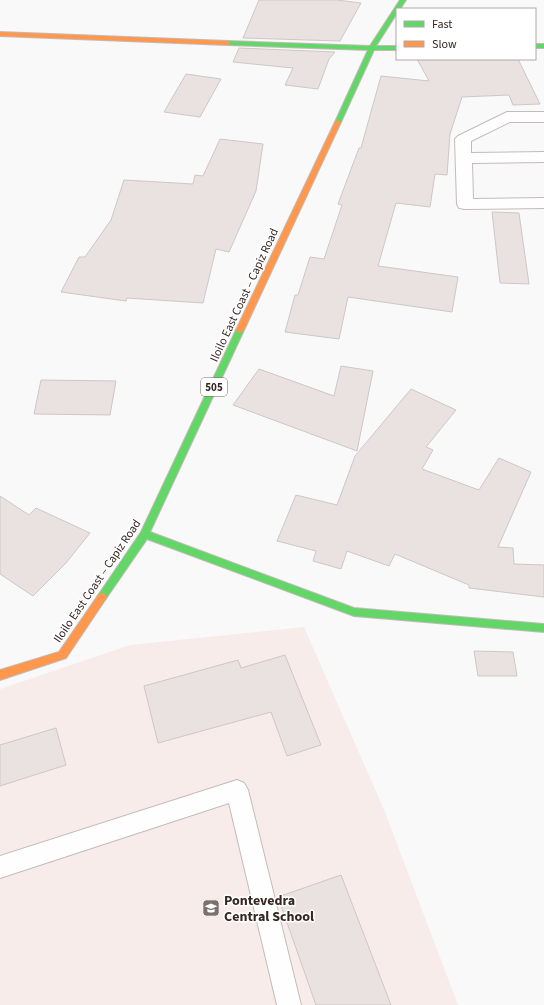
<svg xmlns="http://www.w3.org/2000/svg" width="544" height="1005" font-family="'Source Sans 3',sans-serif">
	<rect width="100%" height="100%" fill="#f9f9f9"/>
	<path fill="#f7ece9" d="M304 627 385 812 458 1005H0V689L130 645Z"/>
	<g fill="#e9e2e0" stroke="#cec7c5">
		<path d="M259 0H337L361 3 340 41 243 38Z"/>
		<path d="M239 48 335 52 329 59 318 89 285 85 293 68 233 62Z"/>
		<path d="M417 59H518L540 104 513 105 509 95 462 97 450 134 447 175 435 174 430 207 396 203 378 266 458 277 452 312 348 297 339 339 285 332 295 295H298L310 257 324 259 342 205 338 204 359 148H361L381 76 429 81Z"/>
		<path d="M186 74 221 79 200 117 164 112Z"/>
		<path d="M220 139 263 144 256 191 229 252 216 249 203 303 127 298 126 301 61 292 79 257H85L111 220 124 180 193 184 195 175 203 176Z"/>
		<path d="M492 212 519 213 529 284 500 283Z"/>
		<path d="M341 366 373 371 357 451 233 405 259 369 334 396Z"/>
		<path d="M41 380 116 381 110 415 34 414Z"/>
		<path d="M411 389 456 410 426 447 433 450 422 469 479 490 499 458 531 472 498 547 513 548 514 564 544 565V597L469 588V585L395 554 389 566 347 551 341 569 313 561 316 551 277 541 296 495 337 505 355 456Z"/>
		<path d="M0 496 29 515 36 508 90 533 66 563 33 596 0 574Z"/>
		<path d="M474 651 513 652 517 676H478Z"/>
		<path d="M285 655 321 745 287 756 271 712 158 743 144 686 238 660 241 668Z"/>
		<path d="M56 728 66 765 0 786V745Z"/>
		<path d="M341 875 391 1005H316L278 897Z"/>
	</g>
	<g fill="none" stroke-linecap="round" stroke-linejoin="round">
		<defs>
			<path id="lane" d="M237 780 244 783 248 790 301 1005H277L229 803 0 878V856Z"/>
			<path id="street" d="M507 112H544V122H510L471 141V153L544 152V162L472 163 473 199 544 198V208L465 209 459 208 457 204 455 139 458 136Z"/>
			<g id="fast">
				<path d="M400 0H406L400 9H397V13L376 46H397V50H374L341 122 338 124 335 122 368 50 228 45 225 43 228 41 370 46Z"/>
				<rect x="535" y="44" width="9" height="4"/>
				<path d="M240 327 244 330 150 532 354 608 544 624V632L354 616 147 539 105 600 102 601 99 600 97 597 99 594 141 532 236 330Z"/>
			</g>
			<g id="slow">
				<path d="M0 32 228 41 231 43 228 45 0 36Z"/>
				<path d="M338 120 341 122 244 330 240 333 237 332 236 330 335 122Z"/>
				<path d="M102 593 105 594 107 597 105 600 66 658 0 680V670L59 652 99 594Z"/>
			</g>
		</defs>
		<use href="#lane" stroke="#c3bbba" stroke-width="2"/>
		<use href="#street" stroke="#c3bbba" stroke-width="2"/>
		<use href="#fast" stroke="#c3bbba" stroke-width="2"/>
		<use href="#slow" stroke="#c3bbba" stroke-width="2"/>
		<use href="#lane" fill="#fefefe" fill-rule="evenodd"/>
		<use href="#street" fill="#fefefe" fill-rule="evenodd"/>
		<use href="#fast" fill="#63d668" fill-rule="evenodd"/>
		<use href="#slow" fill="#ff974d" fill-rule="evenodd"/>
	</g>
	<defs>
		<symbol id="school-square" viewBox="-11 -11 22 22"><rect x="-9" y="-9" width="18" height="18" rx="4" fill="#7a706d" stroke="#fff"/><path d="M0-5L7-2L0 1L-7-2ZM-4 1L0 2.5L4 1V4Q0 6-4 4Z" fill="#fff"/></symbol>
	</defs>
	<g fill-rule="evenodd">
		<use href="#school-square" x="201" y="898" width="20" height="20"/>
	</g>
	<g text-anchor="middle" stroke-width="3" stroke-linejoin="round" paint-order="stroke">
		<rect fill="#fff" stroke="#726764" stroke-width="1" x="201" y="378" width="26" height="18" rx="3"/>
		<g font-size="11" font-weight="bold" fill="#352622">
			<text x="214" y="391">505</text>
		</g>
		<g font-size="12" fill="#352622" stroke="#fff">
			<text transform="translate(244 295) rotate(-65)" y="4">Iloilo East Coast – Capiz Road</text>
			<text transform="translate(97 581) rotate(-56)" y="4">Iloilo East Coast – Capiz Road</text>
		</g>
		<g font-size="14" font-weight="bold" fill="#352622" stroke="#fff" text-anchor="start">
			<text x="224" y="905">Pontevedra<tspan x="224" dy="16">Central School</tspan></text>
		</g>
	</g>
	<rect x="396" y="8" width="140" height="52" fill="#ffffff" stroke="#aea8a7"/>
	<rect x="404" y="21" width="20" height="6" fill="#63d668" stroke="#aea8a7"/>
	<text x="432" y="28" font-size="12" fill="#352622">Fast</text>
	<rect x="404" y="41" width="20" height="6" fill="#ff974d" stroke="#aea8a7"/>
	<text x="432" y="48" font-size="12" fill="#352622">Slow</text>
</svg>
